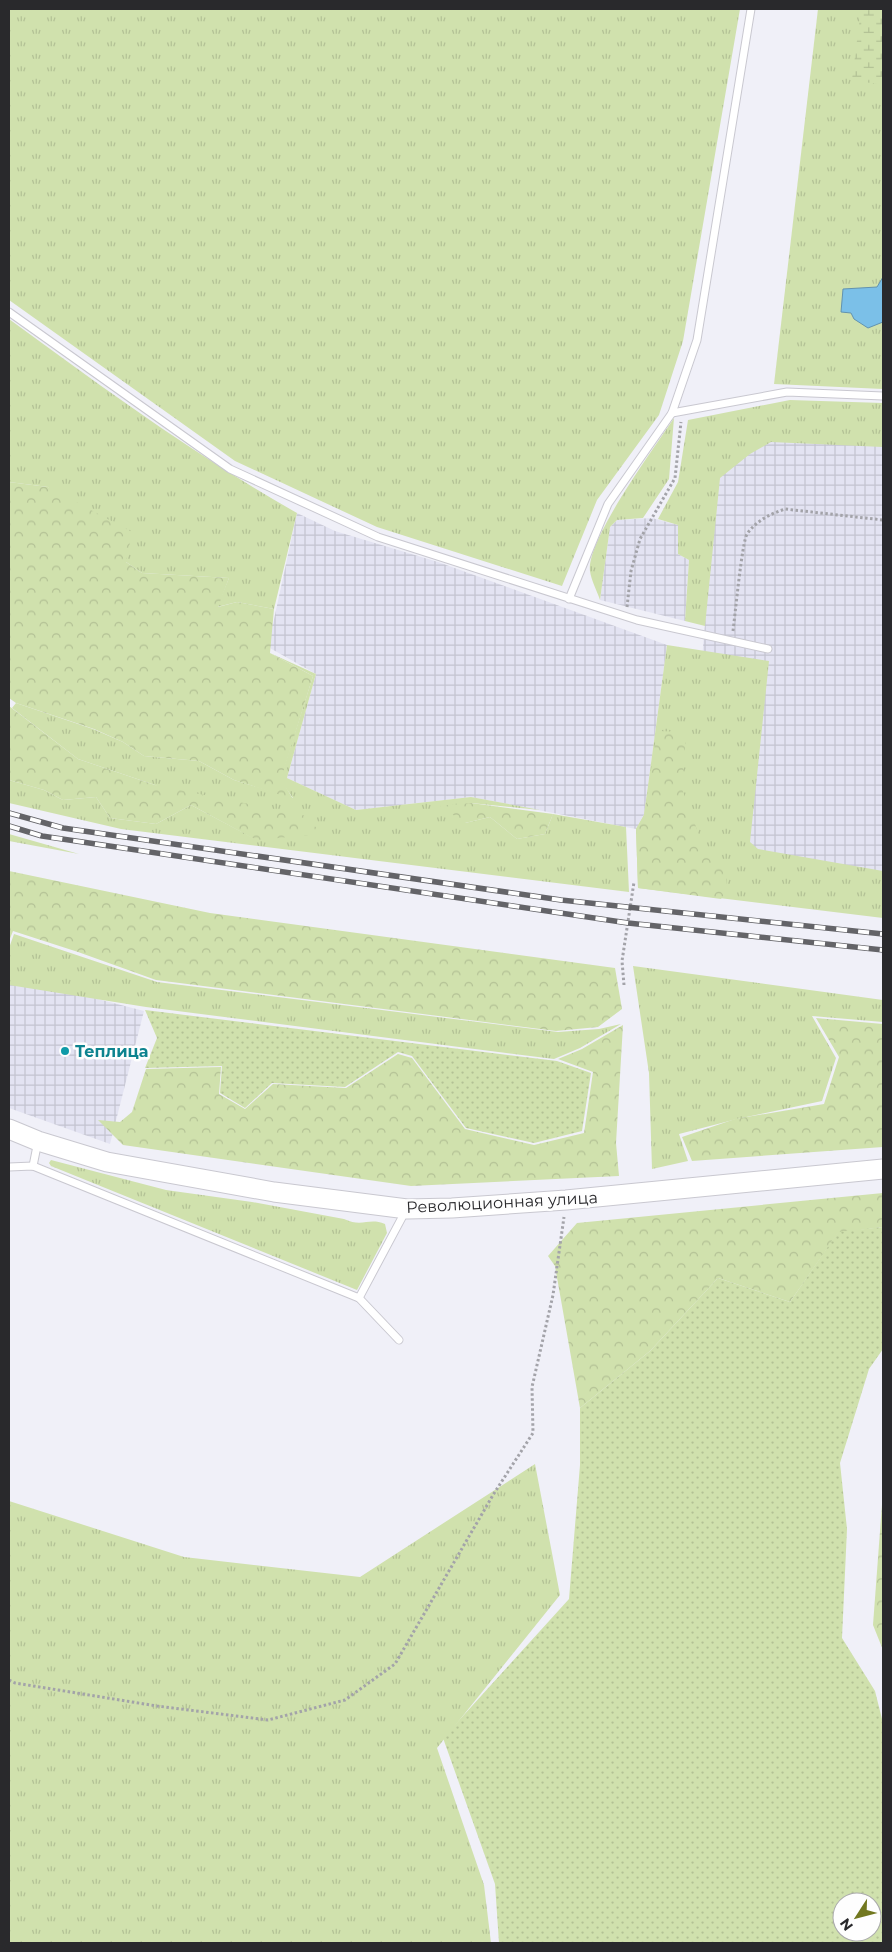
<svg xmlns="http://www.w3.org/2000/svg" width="892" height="1952" font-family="Montserrat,sans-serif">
	<defs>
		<pattern id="industrial-grid" width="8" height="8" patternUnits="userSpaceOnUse" patternTransform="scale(1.25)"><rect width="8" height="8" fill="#e3e3f2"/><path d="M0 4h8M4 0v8" fill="none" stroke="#c3c3d0"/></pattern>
		<pattern id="grass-tufts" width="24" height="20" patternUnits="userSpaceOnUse" patternTransform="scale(1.25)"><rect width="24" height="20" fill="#d0e1ad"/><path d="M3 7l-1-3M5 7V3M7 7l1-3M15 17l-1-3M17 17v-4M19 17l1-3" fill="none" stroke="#b3c195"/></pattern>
		<pattern id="forest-crowns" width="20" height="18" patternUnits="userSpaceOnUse" patternTransform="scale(1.25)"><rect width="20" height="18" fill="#d0e1ad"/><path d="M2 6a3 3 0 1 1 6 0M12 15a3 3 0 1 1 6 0" fill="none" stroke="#b3c195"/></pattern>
		<pattern id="wetland-marsh" width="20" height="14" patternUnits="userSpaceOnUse" patternTransform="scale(1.25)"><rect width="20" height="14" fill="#d0e1ad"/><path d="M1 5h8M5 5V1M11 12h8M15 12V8" fill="none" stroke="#b3c195"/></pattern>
		<pattern id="garden-dots" width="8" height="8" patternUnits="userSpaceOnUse" patternTransform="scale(1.25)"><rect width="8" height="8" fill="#d0e1ad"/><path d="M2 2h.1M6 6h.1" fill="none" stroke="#b3c195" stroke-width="1.8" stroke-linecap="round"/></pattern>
	</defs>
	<rect width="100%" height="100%" fill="#f0f0f8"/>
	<g fill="url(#industrial-grid)">
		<path d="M764 437 883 442V902L685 866 718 465Z"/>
		<path d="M297 513 335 531 438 562 667 645 644 815 636 829 471 797 356 810 287 778 316 674 268 647Z"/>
		<path d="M652 518 678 525V554L689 560 685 621 600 600 610 527 617 520Z"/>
		<path d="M9 976 144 1011 110 1144 9 1108Z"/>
	</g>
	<g fill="url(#grass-tufts)">
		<path d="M9 9H740L683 341 659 415 597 500 562 586 377 527 235 461 9 300Z"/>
		<path d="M818 9H883V389L774 384Z"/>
		<path d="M9 319C102 387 196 456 297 513L274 609 237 602 217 607 229 578 142 573 126 562 48 487 9 482Z"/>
		<path d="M790 400 883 403V447L771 442 750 454 720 478 705 626 685 621 689 560 678 554V525L658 519 678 482 688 420Z"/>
		<path d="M674 418 669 479 643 518 617 520 610 527 600 600C597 591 591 580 590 571 586 540 655 447 674 418Z"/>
		<path d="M667 645 769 661 750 842 758 849 883 871V918L638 888 636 829 644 815Z"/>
		<path d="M270 653 316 674 287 778 356 810 471 797 540 810 471 803 465 823 490 817 517 839 545 834 553 814 626 827 629 892 121 829 9 803V780L44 790 63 800 96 797 110 818 156 824 191 805 257 840 155 785 78 759 12 708 16 703 93 729 123 742 144 756 199 761 234 780 293 798 280 780 313 676Z"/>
		<path d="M9 834 79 854 9 841Z"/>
		<path d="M14 934 157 982 558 1032 599 1029 621 1024 580 1048 554 1059 146 1007 9 985V948Z"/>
		<path d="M633 966 883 1000V1022L812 1016 836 1058 822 1101 737 1119 679 1134 688 1161 652 1169 649 1073Z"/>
		<path d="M51 1160 166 1190 252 1202 344 1219C363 1228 368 1217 385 1224L387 1233 357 1290 51 1166 49 1163Z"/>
		<path d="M535 1464 560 1595 437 1748 484 1885 491 1943H9V1501L184 1557 360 1577Z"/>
	</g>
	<g fill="url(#forest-crowns)">
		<path d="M9 482 48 487 132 532 126 562 142 573 229 578 218 607 237 602 274 609 270 653 313 676 281 779 293 799 234 780 199 761 144 756 123 742 94 729 16 703 9 698Z"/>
		<path d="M9 706 78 759 155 785 307 816 321 834 257 840 191 805 156 824 110 818 96 797 63 800 44 790 9 780Z"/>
		<path d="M657 731 686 732 682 789 702 843 726 867 727 890 721 899 638 888 636 829 644 815Z"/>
		<path d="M471 803 553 814 545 834 517 839 490 817 465 823 440 806Z"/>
		<path d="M9 871 210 913 615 968 622 1009 598 1027 556 1031 156 980 78 952 13 931 9 941Z"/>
		<path d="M816 1018 883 1024V1147L692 1161 682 1137 735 1119 824 1104 839 1057Z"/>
		<path d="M623 1025 616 1143 619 1176 411 1186 123 1145 98 1120 120 1122 132 1112 146 1069 221 1067 219 1094 245 1109 273 1084 346 1088 398 1054 412 1058 465 1129 534 1145 584 1133 593 1072 558 1059 582 1049Z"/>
		<path d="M883 1193V1227L838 1233 790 1302 718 1278 650 1351 580 1408 555 1266 548 1256 577 1223Z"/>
		<path d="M883 1491V1650L873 1625Z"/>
	</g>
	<path fill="url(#wetland-marsh)" d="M861 9H883V85L852 80Z"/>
	<g fill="url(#garden-dots)" fill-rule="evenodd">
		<path d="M145 1010 557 1061 591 1073 582 1131 534 1143 466 1128 412 1056 398 1052 345 1087 272 1083 245 1108 220 1093 222 1066 145 1068 157 1038Z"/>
		<path d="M883 1227V1349L869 1369 840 1463 847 1529 842 1638 875 1691 883 1723V1943H499L495 1884 443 1738 569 1599 580 1465V1408L650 1351 718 1278 790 1302 838 1232ZM842 1902H872V1932H842Z"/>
	</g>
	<path fill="#7bc0e8" stroke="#6293b0" d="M883 277V322L868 328 854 319 851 313 841 312 843 289 877 287Z"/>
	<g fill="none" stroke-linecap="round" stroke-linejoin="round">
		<defs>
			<g id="lane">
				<path d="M9 312 230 469 378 537 637 620 768 649"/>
				<path d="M672 413 787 392 883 396"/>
				<path d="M569 599 608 504 672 413 697 340 751 9"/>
				<path d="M33 1166 38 1141"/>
				<path d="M9 1167 33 1166 359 1298 406 1210"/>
				<path d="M359 1298 399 1340"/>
			</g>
			<path id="secondary" d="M9 1129 38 1141 107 1162 274 1192 407 1209 452 1208 566 1200 883 1169"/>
		</defs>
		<use href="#lane" stroke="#c9c8d0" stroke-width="9"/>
		<use href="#secondary" stroke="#c9c8d0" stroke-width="21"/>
		<g stroke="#a3a3a9" stroke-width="3" stroke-dasharray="2.5 2.5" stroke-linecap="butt">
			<path d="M627 607 631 571 640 539 675 478 681 422"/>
			<path d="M733 631C735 616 742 542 747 534 756 521 770 514 785 509L883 520"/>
			<path d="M624 985 622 961 634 882"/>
			<path d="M9 1680 15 1683 157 1706 268 1720 345 1700 395 1664 493 1495 533 1433 532 1387 553 1295 564 1217"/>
		</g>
		<use href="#lane" stroke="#fff" stroke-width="7"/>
		<use href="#secondary" stroke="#fff" stroke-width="19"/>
		<defs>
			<g id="rail">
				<path d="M9 813 63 828 561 900 883 934"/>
				<path d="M9 826 42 836 628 923 883 950"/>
			</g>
		</defs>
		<use href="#rail" stroke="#646468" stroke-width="5.5"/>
		<use href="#rail" stroke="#fefefe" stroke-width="4" stroke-dasharray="11" stroke-linecap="butt"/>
	</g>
	<circle fill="#0f9aa8" stroke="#fefefe" stroke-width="2" cx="65" cy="1051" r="5"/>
	<g text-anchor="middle" stroke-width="5" stroke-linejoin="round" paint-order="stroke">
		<g font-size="16" font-weight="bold" fill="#0d838f" stroke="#fefefe" text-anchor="start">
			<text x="75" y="1057">Теплица</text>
		</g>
		<g font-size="16" fill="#29292c" stroke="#fefefe">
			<text transform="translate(502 1202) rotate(-3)" y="6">Революционная улица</text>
		</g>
	</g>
	<rect width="892" height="1952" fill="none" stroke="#29292c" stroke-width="20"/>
	<g transform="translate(857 1917) rotate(234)"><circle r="24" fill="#fefefe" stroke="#a9a9aa"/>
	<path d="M0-4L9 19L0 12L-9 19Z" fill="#727820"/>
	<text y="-8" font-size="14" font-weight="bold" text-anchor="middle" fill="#29292c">N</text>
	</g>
</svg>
